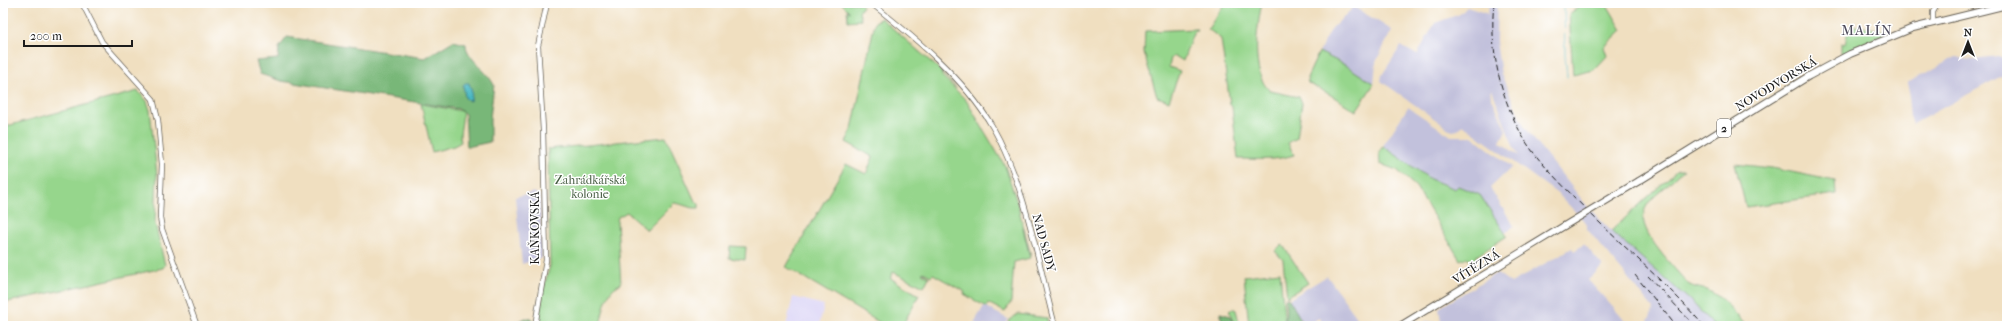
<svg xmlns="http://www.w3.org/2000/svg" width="2010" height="329" font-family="'IM FELL French Canon',serif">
	<rect width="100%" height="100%" fill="#fff"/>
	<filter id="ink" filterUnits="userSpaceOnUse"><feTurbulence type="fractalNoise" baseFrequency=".025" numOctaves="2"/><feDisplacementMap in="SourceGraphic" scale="8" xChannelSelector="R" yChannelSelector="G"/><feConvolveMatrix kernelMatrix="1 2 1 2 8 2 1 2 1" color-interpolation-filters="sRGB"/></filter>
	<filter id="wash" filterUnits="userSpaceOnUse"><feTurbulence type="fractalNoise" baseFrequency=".012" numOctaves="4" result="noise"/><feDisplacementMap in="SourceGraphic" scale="16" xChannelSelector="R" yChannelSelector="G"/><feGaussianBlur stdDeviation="0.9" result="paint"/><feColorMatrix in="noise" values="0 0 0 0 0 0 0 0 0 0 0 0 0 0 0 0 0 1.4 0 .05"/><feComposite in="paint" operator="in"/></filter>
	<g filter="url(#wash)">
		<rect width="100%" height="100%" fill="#f0dfc0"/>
		<path fill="#dcd5f6" d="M793 297 824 305 819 326H786Z"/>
		<g fill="#c2c1dc" fill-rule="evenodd">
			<path d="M1489 3H1497L1496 41 1501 74 1522 122 1532 137 1587 206 1611 231 1692 302 1714 326H1653L1648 321 1654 309 1587 229 1585 222 1559 195 1463 125 1458 130 1452 131 1381 81 1382 75 1401 46 1417 55 1435 23 1460 14 1467 7 1488 14ZM1491 87 1514 148 1519 156 1500 142 1506 130 1492 98Z"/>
			<path d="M1354 7 1392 30 1376 62 1374 84 1347 66 1319 52 1332 28Z"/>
			<path d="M1998 56 2007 59V73L1913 124 1908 111 1910 97 1907 83 1956 57 1973 59Z"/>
			<path d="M1408 107 1451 136H1472L1512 167 1490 188 1514 226 1505 233 1480 195 1455 190 1430 179 1383 146Z"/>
			<path d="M534 192 540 196 542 258 522 264 515 197Z"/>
			<path d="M1584 244 1603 266 1588 280 1630 326H1409L1418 321 1424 325 1425 321 1441 323 1439 308 1497 273 1511 283 1572 248 1574 251Z"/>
			<path d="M1327 276 1363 326H1323L1319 318 1305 326 1288 300Z"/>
			<path d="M984 306 1008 319 1004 326H980L974 323Z"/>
		</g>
		<g fill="#96d68c" stroke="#597954">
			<path d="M841 3H860L863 6 859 12 861 20 848 21 847 10 850 12Z"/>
			<path d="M1225 3H1262C1257 26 1250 74 1270 91L1299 97 1302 103 1297 138 1288 143 1294 155C1274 161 1259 159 1238 159L1232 107 1230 104 1221 39 1208 29Z"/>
			<path d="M1585 3H1606L1622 30 1604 47 1607 56 1594 70 1573 75 1569 14Z"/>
			<path d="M881 18 938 68 957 89 941 72 942 76 966 100 1005 166 1017 202 1031 256 1023 228 1030 258 1014 262 1011 302 1005 312 988 303 986 307 964 294 965 292 933 274 931 276 923 272 922 273 929 277 924 287 893 272 890 278 919 295 902 326H893L889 324 884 325 786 267 846 164 866 174 873 157 846 142 852 129 875 22Z"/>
			<path d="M1855 26 1882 30 1884 35 1842 54 1841 52V43L1845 44 1849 27Z"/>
			<path d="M1197 29 1192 36 1183 61 1175 56 1171 58 1169 67 1180 71 1169 101 1157 97 1144 53 1145 31Z"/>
			<path d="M1319 52 1347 66 1374 84 1356 111 1329 94 1308 83 1307 78Z"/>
			<path d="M138 91 147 101 150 110 157 175 155 223 165 265 163 268 3 303V127Z"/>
			<path d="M421 104 462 111C464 122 458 132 461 142L454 146 432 152Z"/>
			<path d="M666 137 694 199 699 204V208C689 209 682 203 673 203L671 206 647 230 627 212 618 217 617 222 621 284C606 288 603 312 600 326H538L543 290 550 266 548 149Z"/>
			<path d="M1383 146 1430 179 1455 189 1458 186 1480 195 1507 236 1475 257V261L1465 258 1460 260 1416 187 1397 170 1380 164 1379 152Z"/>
			<path d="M1735 164 1772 168 1835 181 1836 194 1746 207Z"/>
			<path d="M1677 170H1684C1676 175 1671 182 1664 188 1656 195 1647 202 1644 212 1637 232 1676 269 1688 284 1694 288 1702 288 1709 291 1725 299 1734 312 1746 326H1714L1692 302 1611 231Z"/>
			<path d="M1282 244 1308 283 1287 297 1283 260 1275 251Z"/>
			<path d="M730 246 746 247 745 260 729 258Z"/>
			<path d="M1280 272 1285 326H1249L1244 276Z"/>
			<path d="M1233 308 1236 310 1240 326H1235L1229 310Z"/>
			<path d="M1018 314 1047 318 1048 326H1007L1009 320Z"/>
		</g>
		<g fill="#78b778" stroke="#4a6a4a">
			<path d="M287 37 425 58 453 41 466 44C465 56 488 72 494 85L490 118V142L467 147 465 114 459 109 281 81 260 74 256 61 278 59 279 48Z"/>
			<path d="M1285 298 1289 299 1300 318V326H1286Z"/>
			<path d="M1221 313 1230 316 1234 326H1225L1221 318Z"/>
			<path d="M526 318 532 319V326H506Z"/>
		</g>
		<path fill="#49b7c2" stroke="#326a6f" d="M465 83H469L472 92 471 100 469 101 465 98 463 85Z"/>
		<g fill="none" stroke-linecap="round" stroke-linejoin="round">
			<path stroke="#49b7c2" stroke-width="1" d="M1564 3 1565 55 1567 77"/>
		</g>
	</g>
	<g filter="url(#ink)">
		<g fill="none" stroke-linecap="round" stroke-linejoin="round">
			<defs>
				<g id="minor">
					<path d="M82 3 102 42 153 99 158 120 162 164 160 217 162 229 197 326"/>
					<path d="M871 3C915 38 963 77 992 126 1025 183 1038 262 1055 326"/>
					<path d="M1933 23V12L1938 3"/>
					<path d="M535 326 546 260 543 130 538 46 547 3"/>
				</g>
				<g id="major">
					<path d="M1639 181 1809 76 1850 54 1913 28 2007 5"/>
					<path d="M1400 326 1564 226"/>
				</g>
			</defs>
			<use href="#minor" stroke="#666055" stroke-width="6"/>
			<use href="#major" stroke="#666055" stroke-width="8"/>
			<use href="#minor" stroke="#fff" stroke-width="4.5"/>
			<use href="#major" stroke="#fff" stroke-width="6"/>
			<g stroke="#1c1c1c" stroke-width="1" stroke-dasharray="6 3" stroke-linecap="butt">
				<path d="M1494 3C1489 49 1500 97 1523 137 1536 159 1555 177 1572 195 1615 240 1663 279 1704 326"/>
				<path d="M1635 275 1676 326"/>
				<path d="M1648 276 1695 326"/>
			</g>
			<defs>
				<path id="major-bridge" d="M1564 226 1639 181"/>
			</defs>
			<use href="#major-bridge" stroke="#666055" stroke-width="8" stroke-linecap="butt"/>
			<use href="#major-bridge" stroke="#fff" stroke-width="6"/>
		</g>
	</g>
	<g text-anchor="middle" stroke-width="3" stroke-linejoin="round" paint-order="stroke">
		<rect fill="#fff" stroke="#606060" stroke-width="1" x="1717" y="119" width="14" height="18" rx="3"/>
		<g font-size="11" font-weight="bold" fill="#1c1c1c">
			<text x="1724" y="132">2</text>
		</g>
		<g font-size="12" fill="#1c1c1c" stroke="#fff">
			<text transform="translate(1776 84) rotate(-31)" y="4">NOVODVORSKÁ</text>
			<text transform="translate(535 228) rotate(-90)" y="4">KAŇKOVSKÁ</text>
			<text transform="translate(1044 243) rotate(75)" y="4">NAD SADY</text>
			<text transform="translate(1476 267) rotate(-32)" y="4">VÍTĚZNÁ</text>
		</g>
		<g font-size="12" fill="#475d43" stroke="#fff">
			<text x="590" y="184">Zahrádkářská<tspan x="590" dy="14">kolonie</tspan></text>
		</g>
		<g font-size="14" letter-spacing="1" fill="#504d5d" stroke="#fff">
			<text x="1867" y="35">MALÍN</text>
		</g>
	</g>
	<rect width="2010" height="329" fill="none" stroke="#fff" stroke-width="16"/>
	<g transform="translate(1968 42)" stroke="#ffffff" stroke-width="3" paint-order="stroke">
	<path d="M0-3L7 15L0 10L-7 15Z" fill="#1c1c1c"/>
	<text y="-6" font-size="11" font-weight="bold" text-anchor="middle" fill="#1c1c1c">N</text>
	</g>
	<path d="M24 40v6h108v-6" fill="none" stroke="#1c1c1c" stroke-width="2"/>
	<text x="30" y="40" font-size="12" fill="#1c1c1c" stroke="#ffffff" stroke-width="3" paint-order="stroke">200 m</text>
</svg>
